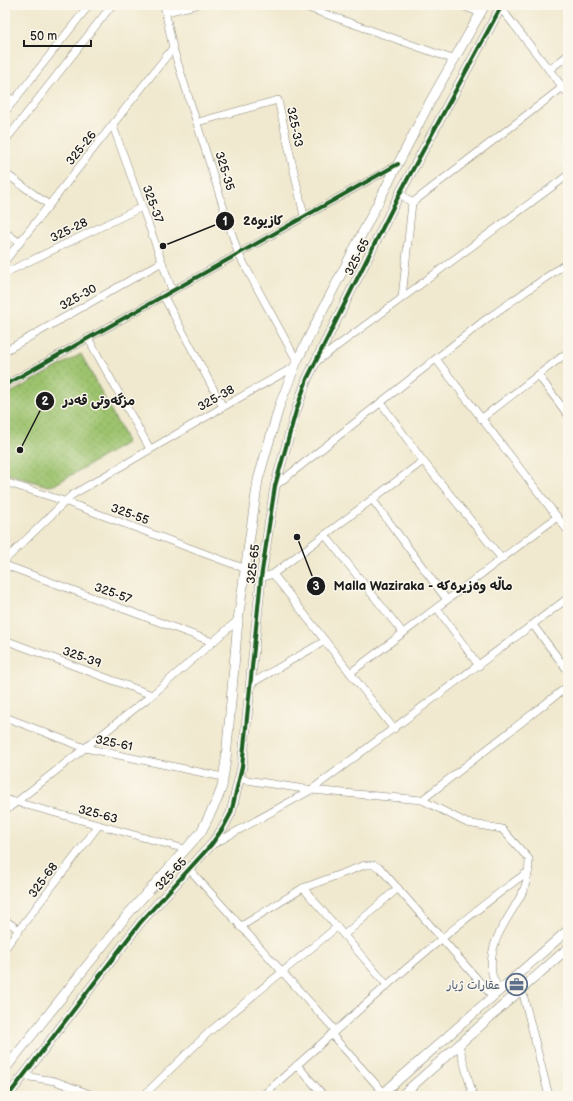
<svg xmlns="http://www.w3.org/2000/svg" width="573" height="1101" font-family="'Balsamiq Sans','Playpen Sans Arabic',sans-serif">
	<defs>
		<pattern id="grass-dots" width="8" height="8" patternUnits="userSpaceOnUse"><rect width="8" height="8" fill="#9dc36e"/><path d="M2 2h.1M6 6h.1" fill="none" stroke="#87a75f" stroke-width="1.8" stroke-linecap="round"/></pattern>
	</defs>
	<rect width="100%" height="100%" fill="#fbf7ec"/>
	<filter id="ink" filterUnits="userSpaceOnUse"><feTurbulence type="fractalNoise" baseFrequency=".025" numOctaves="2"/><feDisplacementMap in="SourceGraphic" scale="8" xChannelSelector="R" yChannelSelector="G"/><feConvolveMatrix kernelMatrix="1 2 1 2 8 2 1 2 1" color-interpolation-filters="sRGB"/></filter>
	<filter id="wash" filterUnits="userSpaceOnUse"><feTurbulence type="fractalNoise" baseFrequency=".012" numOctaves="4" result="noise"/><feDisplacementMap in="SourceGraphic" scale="16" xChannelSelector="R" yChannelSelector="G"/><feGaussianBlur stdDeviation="0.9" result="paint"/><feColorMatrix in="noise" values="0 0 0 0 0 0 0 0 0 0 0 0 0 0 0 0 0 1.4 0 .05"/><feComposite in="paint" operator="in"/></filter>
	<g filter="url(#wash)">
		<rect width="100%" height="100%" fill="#f0e9cf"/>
		<path fill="url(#grass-dots)" stroke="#5c7045" d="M81 354 124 435 126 443 54 485 48 486 5 473V396Z"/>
	</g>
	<g filter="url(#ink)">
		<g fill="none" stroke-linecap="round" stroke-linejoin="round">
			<defs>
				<g id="minor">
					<path d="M164 5 173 48 238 253 297 361"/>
					<path d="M300 5 455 60"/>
					<path d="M460 5 481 13"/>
					<path d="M500 7 568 94"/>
					<path d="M166 12 196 5"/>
					<path d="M549 70 568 55"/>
					<path d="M5 94 14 101"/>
					<path d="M5 112 89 5"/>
					<path d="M198 122 278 100 304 216"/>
					<path d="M113 126 172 290"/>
					<path d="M5 141 112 5"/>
					<path d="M5 173 49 205"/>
					<path d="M400 193 412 203 563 87"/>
					<path d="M5 232 20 243"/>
					<path d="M5 261 173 48"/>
					<path d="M5 273 142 207"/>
					<path d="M163 295 223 407"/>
					<path d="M402 298 412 203"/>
					<path d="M88 338 150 449"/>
					<path d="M5 351 162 262"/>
					<path d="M436 359 568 531"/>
					<path d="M317 361 568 175"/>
					<path d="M538 375 568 415"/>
					<path d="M5 385 398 164"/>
					<path d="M381 403 423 461 502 559"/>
					<path d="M481 419 568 352"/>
					<path d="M5 482 64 501 246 569"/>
					<path d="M275 486 485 320 568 262"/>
					<path d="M372 499 447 600"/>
					<path d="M325 535 403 633"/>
					<path d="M5 560 72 495 223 407 294 367"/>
					<path d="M5 565 213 642"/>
					<path d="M273 574 394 729"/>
					<path d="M261 578 273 574 423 461"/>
					<path d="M437 608 479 666"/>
					<path d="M533 625 568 671"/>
					<path d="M5 640 152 695"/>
					<path d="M350 673 557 517"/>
					<path d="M250 684 325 641"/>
					<path d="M5 717 85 748 223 777"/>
					<path d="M240 779 311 790 422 800 568 686"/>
					<path d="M5 799 185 849"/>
					<path d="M422 800 467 823 502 829 529 859C529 869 528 879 524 889 511 918 487 938 492 974 493 979 497 985 499 991"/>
					<path d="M5 811 152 695 238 620"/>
					<path d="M212 845 311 790 568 598"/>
					<path d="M189 869 335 1030"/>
					<path d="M303 888 387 985"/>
					<path d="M5 920 19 930"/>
					<path d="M240 927 303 888 365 865H374L380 868 493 997"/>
					<path d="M344 935 398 888"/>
					<path d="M5 948 99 825"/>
					<path d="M522 990 549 1096"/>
					<path d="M331 1034 384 1093"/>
					<path d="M459 1045 473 1096"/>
					<path d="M297 1065 324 1096"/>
					<path d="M24 1076 55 1081 95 1096"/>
					<path d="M143 1096 209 1032 337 927"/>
					<path d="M262 1096C350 1019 434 939 529 871"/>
				</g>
				<g id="tertiary">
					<path d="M5 1069 128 914 201 832 217 800 222 787 226 759 238 620 258 480 280 404 297 361 319 317 431 100 485 5"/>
					<path d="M8 1096 140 923 211 845 223 828 231 813 242 767 261 578 275 486 296 411 307 379 400 193 502 5"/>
					<path d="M380 1096 568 930"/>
					<path d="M401 1096 568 948"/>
				</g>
			</defs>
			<use href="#minor" stroke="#868276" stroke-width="8"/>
			<use href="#tertiary" stroke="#868276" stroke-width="10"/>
			<use href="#minor" stroke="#fff" stroke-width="7"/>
			<use href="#tertiary" stroke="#fff" stroke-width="9"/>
			<defs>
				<g id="cycleway">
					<path d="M5 385 398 164"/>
					<path d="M8 1096 140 923 211 845 223 828 231 813 242 767 261 578 275 486 296 411 307 379 400 193 502 5"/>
				</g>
			</defs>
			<use href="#cycleway" stroke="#fbf7ec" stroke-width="6"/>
			<use href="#cycleway" stroke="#1b5e20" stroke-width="4"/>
		</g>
	</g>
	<defs>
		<symbol id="office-ring" viewBox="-11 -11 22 22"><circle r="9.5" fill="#fbf7ec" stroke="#5c6f8a" stroke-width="1.5"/><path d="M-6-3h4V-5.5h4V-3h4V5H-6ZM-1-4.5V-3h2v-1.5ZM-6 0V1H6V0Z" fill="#5c6f8a"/></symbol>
	</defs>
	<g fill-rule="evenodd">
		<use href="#office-ring" x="504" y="972" width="25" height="25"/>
	</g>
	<g text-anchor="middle" stroke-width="3" stroke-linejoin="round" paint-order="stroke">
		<g font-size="12" fill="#1c1c1c" stroke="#fbf7ec">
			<text transform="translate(295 127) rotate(78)" y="4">325-33</text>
			<text transform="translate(81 148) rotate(-51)" y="4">325-26</text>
			<text transform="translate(225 171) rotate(73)" y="4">325-35</text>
			<text transform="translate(153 204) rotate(70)" y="4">325-37</text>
			<text transform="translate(69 230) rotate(-26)" y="4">325-28</text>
			<text transform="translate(357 257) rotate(-63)" y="4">325-65</text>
			<text transform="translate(78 297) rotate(-29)" y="4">325-30</text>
			<text transform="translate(216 398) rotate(-29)" y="4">325-38</text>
			<text transform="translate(130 514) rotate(20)" y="4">325-55</text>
			<text transform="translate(253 564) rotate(-83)" y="4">325-65</text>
			<text transform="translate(113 593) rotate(20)" y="4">325-57</text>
			<text transform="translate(82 657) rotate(20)" y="4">325-39</text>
			<text transform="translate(114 743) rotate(12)" y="4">325-61</text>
			<text transform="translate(98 814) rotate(15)" y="4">325-63</text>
			<text transform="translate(171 874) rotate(-47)" y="4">325-65</text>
			<text transform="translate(43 880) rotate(-53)" y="4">325-68</text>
		</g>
		<g font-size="12" fill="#4e5e75" stroke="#fbf7ec" text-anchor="end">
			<text x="500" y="989">عقارات ژیار</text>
		</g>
	</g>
	<path fill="none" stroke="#1c1c1c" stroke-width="1.5" d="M163 246L225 221M20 450L45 401M297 537L316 586"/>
	<g fill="#1c1c1c" stroke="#fbf7ec" stroke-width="1.5">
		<circle cx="163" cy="246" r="4"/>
		<circle cx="20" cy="450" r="4"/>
		<circle cx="297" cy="537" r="4"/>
		<circle cx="225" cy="221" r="10"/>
		<circle cx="45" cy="401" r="10"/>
		<circle cx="316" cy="586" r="10"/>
	</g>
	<g font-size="12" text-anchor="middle" font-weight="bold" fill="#fff">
		<text x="225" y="225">1</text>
		<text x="45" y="405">2</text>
		<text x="316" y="590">3</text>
	</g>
	<g font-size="13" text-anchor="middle" font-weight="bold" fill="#1c1c1c" stroke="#fbf7ec" stroke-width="3" stroke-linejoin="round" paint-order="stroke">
		<text x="263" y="225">كازيوه2</text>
		<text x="99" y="405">مزگەوتی قەدر</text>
		<text x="423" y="590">Malla Waziraka - ماڵە وەزیرەکە</text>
	</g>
	<rect width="573" height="1101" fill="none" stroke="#fbf7ec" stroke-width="20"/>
	<path d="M24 40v6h67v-6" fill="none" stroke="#1c1c1c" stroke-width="2"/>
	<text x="30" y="40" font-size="12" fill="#1c1c1c" stroke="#fbf7ec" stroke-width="3" paint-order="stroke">50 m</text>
</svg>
